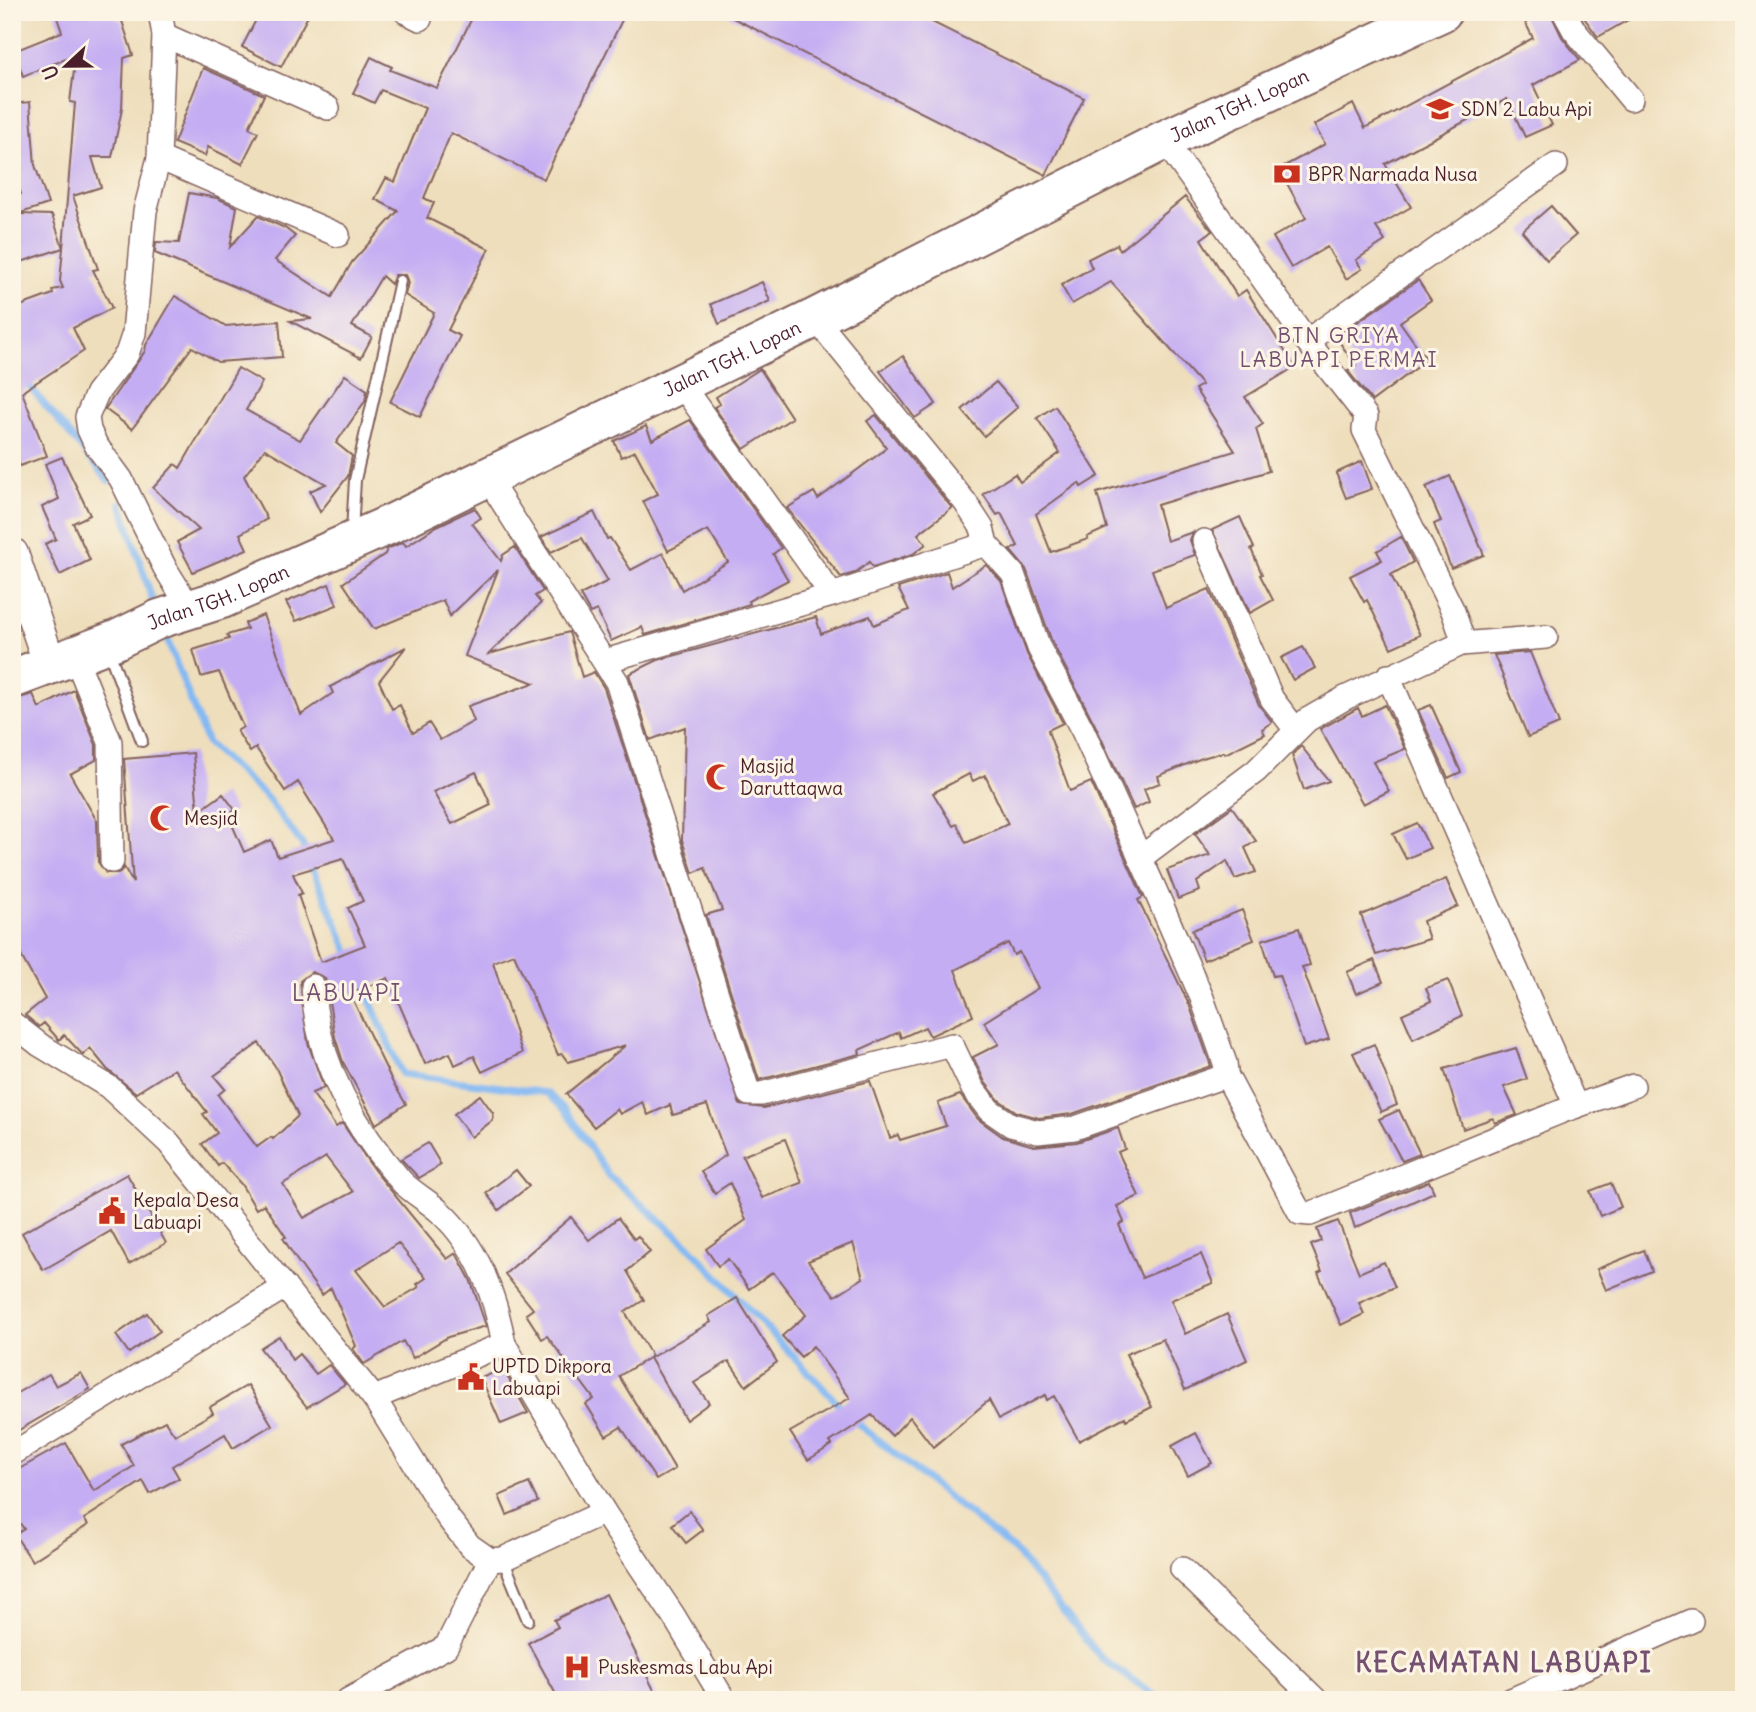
<svg xmlns="http://www.w3.org/2000/svg" width="1756" height="1712" font-family="Delius,sans-serif">
	<rect width="100%" height="100%" fill="#fcf5e5"/>
	<filter id="ink" filterUnits="userSpaceOnUse"><feTurbulence type="fractalNoise" baseFrequency=".0143" numOctaves="2"/><feDisplacementMap in="SourceGraphic" scale="14" xChannelSelector="R" yChannelSelector="G"/><feConvolveMatrix kernelMatrix="1 2 1 2 8 2 1 2 1" color-interpolation-filters="sRGB"/></filter>
	<filter id="wash" filterUnits="userSpaceOnUse"><feTurbulence type="fractalNoise" baseFrequency=".00686" numOctaves="4" result="noise"/><feDisplacementMap in="SourceGraphic" scale="28" xChannelSelector="R" yChannelSelector="G"/><feGaussianBlur stdDeviation="1.57" result="paint"/><feColorMatrix in="noise" values="0 0 0 0 0 0 0 0 0 0 0 0 0 0 0 0 0 1.4 0 .05"/><feComposite in="paint" operator="in"/></filter>
	<g filter="url(#wash)">
		<rect width="100%" height="100%" fill="#eedebc"/>
		<g fill="none" stroke-linecap="round" stroke-linejoin="round">
			<g stroke="#85b9f3" stroke-width="7">
				<path d="M24 380 109 481"/>
				<path d="M121 503 155 608"/>
				<path d="M163 629 207 743 267 798 302 844 352 959"/>
				<path d="M361 980 402 1074 547 1093 566 1111 609 1176 687 1244 844 1410"/>
				<path d="M852 1419 1015 1551 1102 1659 1162 1700"/>
			</g>
		</g>
		<g id="blocks">
			<g fill="#c5adf3" fill-rule="evenodd">
				<path d="M55 12H106L122 21 133 55 124 58 122 109 112 157H92L101 187 73 196 98 269 93 270 112 308 73 328 84 351 22 392 47 456 20 466 12 446V309L53 294 52 290 63 288 60 281 63 248 12 265V198L21 194 12 166V104L30 102 35 165 48 204 18 214 52 215 63 248 75 103 70 102 76 55 23 76 14 51 62 32Z"/>
				<path d="M260 12H310L281 67 242 47Z"/>
				<path d="M475 12H626L544 179 451 133 424 198 434 203 427 218 489 249 448 330 460 336 420 417 390 402 434 313 405 295 408 282 405 275H395L391 284 382 276 352 326 372 337 361 358 290 321 312 319 155 253 156 242 179 243 189 193 217 198 237 207 230 247 258 216 285 228 295 236 275 260 332 297 352 262 398 211 375 199 386 178 395 182 425 108 381 90 374 103 353 93 371 57 392 67 390 70 437 88Z"/>
				<path d="M721 12H912L1084 98 1046 175Z"/>
				<path d="M1520 12H1550L1562 37 1580 60 1533 85 1552 125 1525 137 1507 99 1385 164 1411 207 1376 227 1385 241 1356 260 1362 269 1346 279 1327 247 1291 268 1273 237 1306 218 1279 169 1325 144 1314 125 1353 104 1365 128 1533 38Z"/>
				<path d="M1580 12H1642L1598 37Z"/>
				<path d="M203 68 264 95 249 128 258 132 242 164 208 147 205 156 174 143Z"/>
				<path d="M1185 197 1212 231 1201 239 1237 296 1246 290 1295 367 1245 397 1263 424 1256 429 1269 471 1157 505 1167 541 1193 532 1190 540 1195 555 1152 570 1166 608 1209 589 1259 705 1272 722 1262 729 1265 734 1225 754 1224 752 1202 758 1158 776 1160 783 1144 789 1149 802 1134 809 1095 725 1052 642 1026 569 1010 550 1018 546 1001 513 997 515 983 494 1015 474 1020 482 1060 453 1037 418 1055 406 1099 476 1081 487 1079 483 1036 514 1051 552 1088 539 1087 537 1107 528 1097 493 1235 451 1195 389 1202 385 1111 282 1072 304 1061 285 1092 268 1088 259 1117 244 1120 250Z"/>
				<path d="M1551 206 1576 235 1547 260 1522 231Z"/>
				<path d="M1418 280 1431 300 1400 322 1427 360 1372 401 1348 371 1356 366 1336 337Z"/>
				<path d="M762 282 770 301 719 324 711 304Z"/>
				<path d="M175 296 226 326 279 321 282 357 218 362 192 347 132 429 105 409 145 351 146 345Z"/>
				<path d="M903 356 936 404 915 418 880 371Z"/>
				<path d="M238 368 262 382 246 410 300 440 345 375 367 390 365 401 336 443 352 456 348 476 320 512 310 491 326 484 265 449 244 476 267 519 240 534 247 549 193 572 177 542 199 530 153 488 175 464 180 468Z"/>
				<path d="M760 369 792 418 744 449 714 407 720 404 716 397Z"/>
				<path d="M996 382 1018 407 984 436 962 410Z"/>
				<path d="M876 415 952 508 918 534 926 544 913 554 873 567 869 562 855 573 841 577 787 508 814 492 818 499 883 451 886 447 867 421Z"/>
				<path d="M690 420 781 548 773 554 788 580 748 601 750 604 645 635 642 627 611 641 597 610 590 613 580 595 608 581 582 538 551 552 541 537 594 512 607 539 610 538 631 570 663 553 682 590 728 562 708 530 668 551 643 501 658 494 635 451 621 457 614 441 646 426 652 440Z"/>
				<path d="M62 457 90 515 73 523 90 560 60 575 45 544 56 539 42 507 59 499 45 464Z"/>
				<path d="M1362 461 1372 489 1346 498 1336 473Z"/>
				<path d="M1450 476 1484 555 1451 568 1434 524 1441 521 1426 487Z"/>
				<path d="M475 508 481 518 472 523 501 561 503 555 515 547 543 591 535 596 541 603 489 654 569 632 582 677 594 672 604 688 740 1105 764 1108 870 1081 890 1138 898 1135 900 1140 946 1126 938 1103 960 1095 978 1119 1003 1137 1034 1146 1077 1142 1118 1128 1125 1149 1118 1152 1139 1196 1117 1206 1124 1222 1119 1225 1142 1278 1201 1254 1213 1283 1171 1300 1185 1334 1227 1314 1247 1360 1185 1390 1163 1339 1126 1354 1152 1407 1126 1420 1125 1417 1079 1441 1054 1396 1047 1400 1045 1395 999 1419 989 1400 933 1447 910 1417 892 1436 872 1415 830 1442 832 1445 808 1460 790 1432 850 1398 813 1346 801 1357 782 1336 806 1315 773 1272 749 1289 728 1259 718 1266 706 1249 746 1220 730 1183 715 1193 701 1172 726 1155 707 1105 673 1115 670 1105 648 1115 642 1102 620 1114 617 1109 594 1127 566 1094 626 1045 568 1062 562 1054 558 1055 514 954 493 962 522 1053 482 1072 474 1056 455 1065 450 1053 425 1064 388 978 350 994 393 1083 406 1104 376 1124 343 1062 335 1037 325 978 312 972 300 981 308 1043 324 1088 312 1093 336 1127 342 1123 374 1170 447 1259 456 1253 470 1279 486 1326 448 1337 413 1358 403 1341 364 1364 353 1349 356 1346 331 1288 322 1295 296 1259 283 1238 286 1237 264 1204 256 1209 241 1184 222 1163 218 1166 202 1144 217 1133 203 1114 207 1112 174 1069 136 1093 107 1069 90 1048 83 1055 64 1035 59 1040 44 1023 39 1027 25 1015 45 999 20 954 12 957V700L33 694 39 708 74 690 96 745V760L70 774 97 821 98 862 106 873H119L124 867 133 883 124 759 193 753 198 812 223 794 235 810 228 815 244 852 271 840 278 857 334 839 298 782 285 791 256 748 250 752 237 731 243 727 219 672 201 677 193 650 229 639 227 635 247 629 245 623 263 615 301 715 333 693 330 687 406 647 379 681 392 709 400 705 413 733 429 723 440 740 474 721 468 706 534 683 465 656 498 570 450 616 443 600 374 629 343 583 385 554 387 549 403 542 406 546 437 526ZM476 772 491 805 452 824 433 792ZM343 859 363 901 348 908 365 945 321 962 298 895 302 893 293 874ZM259 1043 275 1066 298 1116 273 1139 271 1137 257 1147 218 1095 225 1089 214 1076ZM785 1139 802 1183 762 1198 742 1156ZM326 1157 353 1192 304 1218 283 1184ZM398 1243 426 1278 417 1284 419 1287 385 1307 356 1270ZM853 1243 863 1278 835 1296 808 1261Z"/>
				<path d="M1240 517 1254 548 1251 549 1262 574 1260 575 1273 600 1250 613 1212 530Z"/>
				<path d="M1401 537 1413 562 1391 575 1420 635 1391 648 1367 600 1364 602 1350 576 1382 560 1377 551Z"/>
				<path d="M986 565 1001 581 1027 654 1063 723 1048 730 1049 734 1070 791 1091 782 1143 897 1138 900 1189 1004 1211 1066 1072 1114 1039 1118 1017 1112 999 1100 985 1082 973 1057 999 1044 984 1022 1038 988 1019 952 1014 955 1008 943 955 970 973 1016 930 1036 925 1027 901 1038 899 1032 859 1050 860 1054 759 1080 706 915 722 910 705 868 693 873 682 840 685 727 650 740 629 674 658 660 816 617 821 634 870 616 874 625 909 610 898 588 947 572 952 587ZM969 774 973 781 985 775 1008 824 966 843 957 824 953 826 933 793Z"/>
				<path d="M329 584 337 605 296 621 286 602Z"/>
				<path d="M1303 647 1315 668 1293 680 1281 658Z"/>
				<path d="M1530 652 1559 724 1528 737 1494 655Z"/>
				<path d="M1385 705 1405 749 1373 762 1389 791 1363 804 1320 729 1358 708 1362 716Z"/>
				<path d="M1431 705 1461 772 1448 778 1418 710Z"/>
				<path d="M1301 746 1329 781 1304 790 1292 755Z"/>
				<path d="M1232 807 1256 841 1245 848 1256 872 1235 879 1227 861 1197 882 1200 891 1178 899 1167 870 1210 855 1195 834Z"/>
				<path d="M1417 823 1430 848 1406 859 1393 834Z"/>
				<path d="M1446 879 1458 906 1423 921 1429 939 1376 955 1361 915Z"/>
				<path d="M1242 910 1254 940 1204 960 1192 930Z"/>
				<path d="M1299 928 1310 965 1302 967 1329 1039 1304 1047 1279 975 1273 976 1262 940Z"/>
				<path d="M1374 960 1383 982 1356 994 1347 972Z"/>
				<path d="M1448 980 1462 1016 1413 1039 1402 1014 1431 1001 1426 988Z"/>
				<path d="M1374 1044 1397 1105 1381 1112 1353 1053Z"/>
				<path d="M1516 1048 1527 1079 1504 1087 1517 1115 1495 1123 1493 1118 1463 1129 1444 1069Z"/>
				<path d="M480 1095 493 1113V1120L471 1137 454 1114Z"/>
				<path d="M1399 1110 1420 1154 1402 1161 1379 1119Z"/>
				<path d="M428 1143 441 1165 419 1178 401 1159Z"/>
				<path d="M516 1170 529 1186 499 1210 486 1193Z"/>
				<path d="M127 1174 166 1243 129 1264 111 1231 43 1270 22 1233Z"/>
				<path d="M1429 1181 1434 1192 1355 1228 1350 1213Z"/>
				<path d="M1611 1183 1621 1207 1600 1216 1590 1191Z"/>
				<path d="M571 1217 589 1240 618 1218 634 1239 638 1236 650 1252 627 1271 644 1300 625 1312 652 1356 619 1376 675 1469 656 1480 621 1427 606 1436 586 1404 594 1399 547 1336 542 1339 526 1314 533 1309 505 1274Z"/>
				<path d="M1338 1221 1359 1273 1384 1262 1395 1287 1359 1303 1364 1314 1341 1325 1318 1273 1322 1271 1311 1245 1321 1241 1317 1229Z"/>
				<path d="M1644 1250 1652 1271 1606 1290 1597 1269Z"/>
				<path d="M737 1298 777 1362 746 1386 729 1361 694 1383 709 1403 686 1420 650 1358 711 1322 708 1316Z"/>
				<path d="M147 1313 160 1331 129 1353 116 1335Z"/>
				<path d="M279 1336 292 1360 299 1354 316 1374 329 1365 345 1384 307 1407 260 1348Z"/>
				<path d="M503 1369 528 1413 501 1424 481 1378Z"/>
				<path d="M81 1373 90 1389 12 1434V1396L49 1374 56 1386Z"/>
				<path d="M248 1385 272 1425 233 1448 225 1434 172 1466 179 1478 150 1494 143 1481 84 1519 88 1525 32 1561 15 1535 24 1529 12 1512V1473L66 1443 94 1491 134 1466 121 1444 165 1421 175 1435 213 1413 210 1407Z"/>
				<path d="M1196 1433 1212 1463 1188 1476 1172 1446Z"/>
				<path d="M529 1483 538 1502 507 1515 499 1496Z"/>
				<path d="M689 1511 703 1530 686 1543 672 1525Z"/>
				<path d="M606 1594 659 1700H559L528 1643 558 1627 554 1620Z"/>
			</g>
		</g>
	</g>
	<g filter="url(#ink)">
		<use href="#blocks" fill-opacity="0" stroke="#83625e" stroke-width="2"/>
		<g fill="none" stroke-linecap="round" stroke-linejoin="round">
			<defs>
				<g id="lane">
					<path d="M352 532 355 480 400 281"/>
					<path d="M108 649 142 741"/>
					<path d="M503 1559 528 1620"/>
				</g>
				<g id="street">
					<path d="M160 12 164 35 159 158 145 211 134 333 127 354 97 393 87 417 89 430 96 445 121 479 165 568 191 610"/>
					<path d="M406 12 420 19"/>
					<path d="M1564 12 1574 30 1631 99"/>
					<path d="M164 35 328 108"/>
					<path d="M1164 140 1307 341 1366 416 1364 430 1453 611 1462 637 1461 644"/>
					<path d="M159 158 338 235"/>
					<path d="M1307 341 1556 165"/>
					<path d="M681 384 832 595"/>
					<path d="M488 479 617 682 749 1094H761L952 1045 973 1089 989 1110 1011 1125 1038 1132 1075 1128 1219 1078 1226 1071 1225 1063 1202 998 1155 890 1083 731 1039 648 1013 574 986 544 982 528 965 502 815 318"/>
					<path d="M1204 541 1272 699 1296 730"/>
					<path d="M75 656 110 742 112 861"/>
					<path d="M605 661 832 595 986 544"/>
					<path d="M1388 676 1576 1106"/>
					<path d="M1140 858 1256 771 1307 720 1345 698 1461 644 1546 637"/>
					<path d="M313 986C316 1061 354 1127 402 1182 413 1193 428 1201 440 1212 478 1247 495 1295 504 1344"/>
					<path d="M12 1023 40 1045 109 1087 169 1143 374 1398 448 1518 470 1546 490 1560 503 1559 604 1512"/>
					<path d="M1225 1073 1300 1213 1310 1214 1560 1112 1633 1086"/>
					<path d="M374 1398 504 1344 604 1512 673 1615 724 1700"/>
					<path d="M12 1454 285 1287"/>
					<path d="M1182 1569 1316 1700"/>
					<path d="M348 1700 446 1647 490 1560"/>
					<path d="M1511 1700 1691 1621"/>
				</g>
				<path id="secondary" d="M12 554 50 665"/>
				<g id="highway">
					<path id="s1" d="M12 679 116 640 159 619 222 599 393 523 815 318 1164 140 1442 12"/>
				</g>
			</defs>
			<use href="#lane" stroke="#83625e" stroke-width="14"/>
			<use href="#street" stroke="#83625e" stroke-width="26"/>
			<use href="#secondary" stroke="#83625e" stroke-width="35"/>
			<use href="#highway" stroke="#83625e" stroke-width="42"/>
			<use href="#lane" stroke="#fff" stroke-width="10"/>
			<use href="#street" stroke="#fff" stroke-width="23"/>
			<use href="#secondary" stroke="#fff" stroke-width="32"/>
			<use href="#highway" stroke="#fff" stroke-width="38"/>
		</g>
	</g>
	<defs>
		<symbol id="school-bare" viewBox="-9 -9 18 18"><path d="M0-5L7-2L0 1L-7-2ZM-4 1L0 2.5L4 1V4Q0 6-4 4Z" fill="#c8321e" stroke="#fcf5e5" stroke-width="2.5" paint-order="stroke"/></symbol>
		<symbol id="bank-bare" viewBox="-9 -9 18 18"><path d="M-6-4H6V4H-6ZM0-2.3a2.3 2.3 0 1 0 0 4.6a2.3 2.3 0 1 0 0-4.6Z" fill="#c8321e" stroke="#fcf5e5" stroke-width="2.5" paint-order="stroke"/></symbol>
		<symbol id="mosque-bare" viewBox="-9 -9 18 18"><path d="M3.5-4.9A6 6 0 1 0 3.5 4.9A5 5 0 1 1 3.5-4.9Z" fill="#c8321e" stroke="#fcf5e5" stroke-width="2.5" paint-order="stroke"/></symbol>
		<symbol id="civic-bare" viewBox="-9 -9 18 18"><path d="M-.6-6.5H3V-4.5H.6V-3L4-1V1h2V6H-6V1h2V-1L-.6-3ZM-1.2 2.5V6h2.4V2.5Z" fill="#c8321e" stroke="#fcf5e5" stroke-width="2.5" paint-order="stroke"/></symbol>
		<symbol id="hospital-bare" viewBox="-9 -9 18 18"><path d="M-5-5h3v3.5h4V-5h3V5h-3V1.5h-4V5h-3Z" fill="#c8321e" stroke="#fcf5e5" stroke-width="2.5" paint-order="stroke"/></symbol>
	</defs>
	<g fill-rule="evenodd">
		<use href="#school-bare" x="1421" y="90" width="38" height="38"/>
		<use href="#bank-bare" x="1268" y="155" width="38" height="38"/>
		<use href="#mosque-bare" x="700" y="758" width="38" height="38"/>
		<use href="#mosque-bare" x="144" y="799" width="38" height="38"/>
		<use href="#civic-bare" x="93" y="1192" width="38" height="38"/>
		<use href="#civic-bare" x="452" y="1358" width="38" height="38"/>
		<use href="#hospital-bare" x="558" y="1648" width="38" height="38"/>
	</g>
	<g text-anchor="middle" stroke-width="6" stroke-linejoin="round" paint-order="stroke">
		<g font-size="19" fill="#4a1f2b" stroke="#fcf5e5">
			<text dy="7" stroke="none"><textPath href="#s1" startOffset="1356">Jalan TGH. Lopan</textPath></text>
			<text dy="7" stroke="none"><textPath href="#s1" startOffset="789">Jalan TGH. Lopan</textPath></text>
			<text dy="7" stroke="none"><textPath href="#s1" startOffset="222">Jalan TGH. Lopan</textPath></text>
		</g>
		<g font-size="19" fill="#4a1f2b" stroke="#fcf5e5" text-anchor="start">
			<text x="1461" y="116">SDN 2 Labu Api</text>
			<text x="1308" y="181">BPR Narmada Nusa</text>
			<text x="740" y="773">Masjid<tspan x="740" dy="22">Daruttaqwa</tspan></text>
			<text x="184" y="825">Mesjid</text>
			<text x="133" y="1207">Kepala Desa<tspan x="133" dy="22">Labuapi</tspan></text>
			<text x="492" y="1373">UPTD Dikpora<tspan x="492" dy="22">Labuapi</tspan></text>
			<text x="598" y="1674">Puskesmas Labu Api</text>
		</g>
		<g font-size="21" letter-spacing="2" fill="#755171" stroke="#fcf5e5">
			<text x="1339" y="343">BTN GRIYA<tspan x="1339" dy="24">LABUAPI PERMAI</tspan></text>
		</g>
		<g font-size="23" letter-spacing="2" fill="#755171" stroke="#fcf5e5">
			<text x="347" y="1001">LABUAPI</text>
		</g>
		<g font-size="26" font-weight="bold" letter-spacing="2" fill="#755171" stroke="#fcf5e5">
			<text x="1504" y="1672">KECAMATAN LABUAPI</text>
		</g>
	</g>
	<rect width="1756" height="1712" fill="none" stroke="#fcf5e5" stroke-width="42"/>
	<g transform="translate(66 66) rotate(248)" stroke="#fcf5e5" stroke-width="5" paint-order="stroke">
	<path d="M0-5L12 26L0 18L-12 26Z" fill="#4a1f2b"/>
	<text y="-10" font-size="19" font-weight="bold" text-anchor="middle" fill="#4a1f2b">U</text>
	</g>
</svg>
